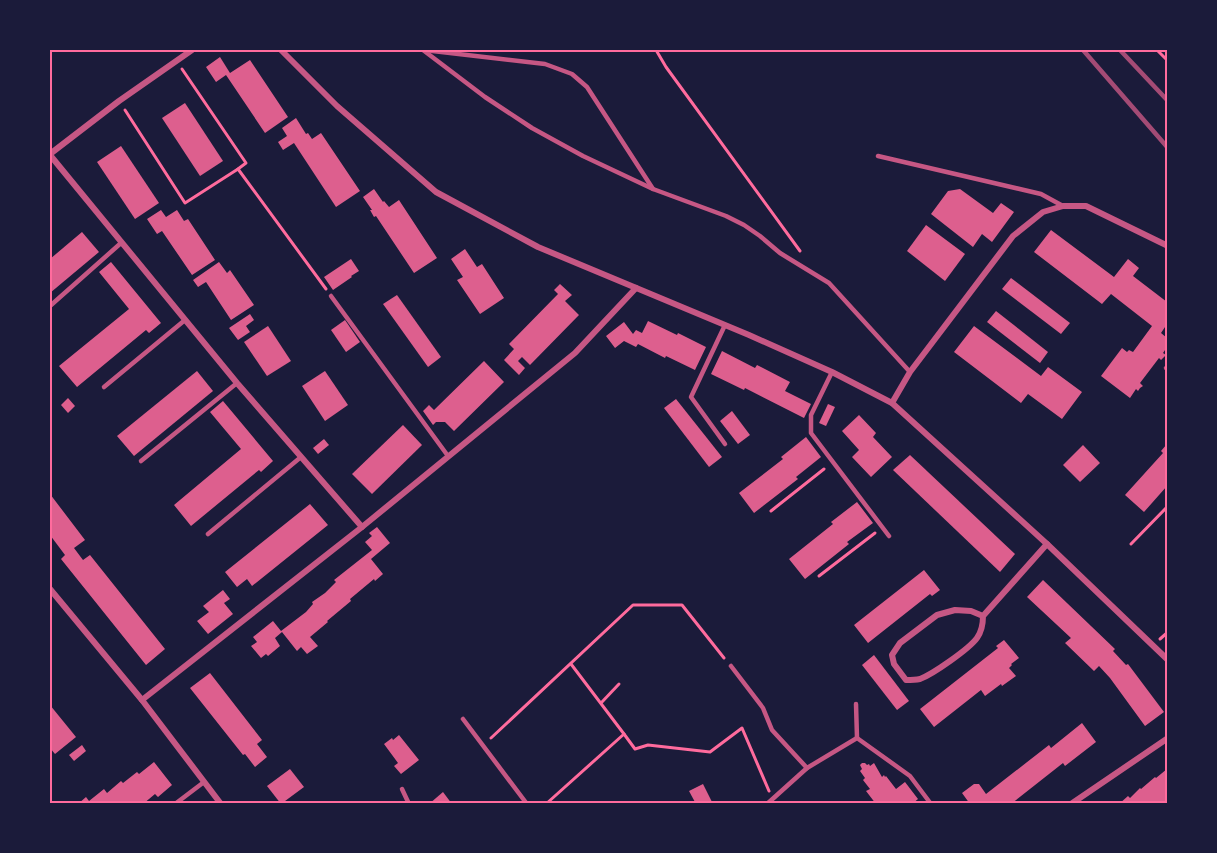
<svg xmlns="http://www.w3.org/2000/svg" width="1217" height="853" font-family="'Golos Text',sans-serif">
	<rect width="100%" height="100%" fill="#1b1b3a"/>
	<g fill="#dd5f8e">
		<path d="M220 57 230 73 250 60 288 117 265 133 226 75 216 82 206 67Z"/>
		<path d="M185 103 223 161 200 176 162 118Z"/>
		<path d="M296 118 306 134 308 133 312 139 321 133 360 191 336 207 294 143 283 150 278 142 287 136 282 128Z"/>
		<path d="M121 146 159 203 135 219 97 162Z"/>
		<path d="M374 189 383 202 384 201 389 207 399 200 437 258 414 273 376 216 374 217 370 210H372L363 197Z"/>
		<path d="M960 189 993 213 1001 203 1014 212 992 242 982 234 973 247 931 214 948 191Z"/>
		<path d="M161 210 166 217 177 210 184 221 188 219 215 260 192 275 162 231 157 234 147 219Z"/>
		<path d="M926 225 965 254 945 281 907 251Z"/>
		<path d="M1051 230 1114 277 1128 259 1139 268 1133 276 1167 302V324L1161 333 1167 338V347L1163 353 1166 355 1161 360 1159 358 1140 383 1143 386 1140 388 1138 391 1136 389 1130 398 1101 376 1122 348 1127 352 1129 350 1133 352 1152 326 1111 294 1102 304 1034 252Z"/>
		<path d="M82 232 99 252 50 293V259Z"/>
		<path d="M465 249 477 267 482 264 504 298 480 314 457 280 463 277 451 259Z"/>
		<path d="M351 259 359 271 351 276 352 277 333 290 324 277Z"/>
		<path d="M111 262 161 323 149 333 146 330 77 387 59 366 129 309 99 272Z"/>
		<path d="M219 262 227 273 230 270 254 305 231 320 206 282 198 287 193 280Z"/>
		<path d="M1011 278 1070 323 1061 334 1002 289Z"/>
		<path d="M560 284 572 295 565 301 579 315 530 365 522 357 518 361 525 368 519 375 504 360 514 349 509 344 558 294 554 290Z"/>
		<path d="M397 295 441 357 428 367 383 304Z"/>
		<path d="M996 311 1048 352 1040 363 987 322Z"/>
		<path d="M250 314 254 320 246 326 250 332 238 340 229 328Z"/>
		<path d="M345 320 360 342 346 352 331 330Z"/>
		<path d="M648 321 677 335 678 333 706 347 695 370 666 356 665 358 638 344 636 347 624 341 615 348 606 336 624 322 633 334 636 330 642 333Z"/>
		<path d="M268 326 291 361 267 376 244 342Z"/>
		<path d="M974 326 1041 376 1048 367 1082 392 1062 419 1028 394 1021 403 954 352Z"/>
		<path d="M722 351 755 368 757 365 790 382 785 391 811 404 804 418 745 388 744 390 711 374Z"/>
		<path d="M484 361 504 382 454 431 445 422H436L433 425 423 411 429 405 434 410Z"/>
		<path d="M197 371 213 391 134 456 117 436Z"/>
		<path d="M325 371 348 405 325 421 302 386Z"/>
		<path d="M68 398 75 406 68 413 61 405Z"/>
		<path d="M676 399 722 457 709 467 664 408Z"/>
		<path d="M223 401 273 461 261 472 259 470 191 526 174 505 241 449 210 412Z"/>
		<path d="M828 404 835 407 826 426 819 423Z"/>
		<path d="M732 411 750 435 738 444 720 421Z"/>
		<path d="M859 415 876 433 873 437 892 457 871 477 852 457 859 450 842 431Z"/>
		<path d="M403 425 422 445 372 494 352 474Z"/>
		<path d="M806 437 821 457 796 477 798 479 754 513 739 493 783 459 781 457Z"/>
		<path d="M324 439 329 445 318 454 313 448Z"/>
		<path d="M1167 444V486L1144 512 1125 495 1163 453 1161 451Z"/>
		<path d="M1083 445 1100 463 1080 482 1063 465Z"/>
		<path d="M910 455 1015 554 1000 572 893 470Z"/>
		<path d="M50 494 85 540 74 548 83 560 90 555 165 649 146 665 61 559 65 555 50 535Z"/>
		<path d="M857 502 873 523 847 542 849 544 805 579 789 559 833 524 831 522Z"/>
		<path d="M310 504 328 525 252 586 247 579 237 587 225 572Z"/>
		<path d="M377 527 390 543 371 559 383 574 375 581 374 579 350 599 351 601 327 621 328 622 310 637 318 646 307 654 301 647 297 651 282 632 275 638 280 646 268 656 266 654 261 658 251 646 257 642 253 637 273 621 281 631 306 612 313 604 312 602 325 593 336 582 334 580 372 550 365 542 372 536 369 533Z"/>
		<path d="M924 570 940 590 932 596 930 594 868 643 854 625Z"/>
		<path d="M1043 580 1115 649 1113 651 1126 665 1128 664 1164 712 1145 726 1110 678 1099 666 1094 671 1065 643 1071 638 1027 597Z"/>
		<path d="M223 590 230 599 224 603 233 614 208 634 197 621 209 612 203 606Z"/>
		<path d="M1004 640 1019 658 1011 664 1012 665 1009 668 1016 676 1002 686 1001 684 985 696 981 690 934 727 920 709 998 648 996 646Z"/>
		<path d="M874 655 909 701 897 710 862 665Z"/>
		<path d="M210 673 262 740 257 744 267 757 255 767 245 754 243 755 190 688Z"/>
		<path d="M50 705 76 737 55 754 50 748Z"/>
		<path d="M1082 723 1096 742 1065 766 1063 763 1011 804H970L962 793 974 784H979L986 794 1049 745 1051 748Z"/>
		<path d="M399 735 419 760 401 774 394 766 398 763 384 744 392 738 393 740Z"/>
		<path d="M82 745 86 751 74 761 69 755Z"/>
		<path d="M154 762 172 785 158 797 155 794 143 804 138 802 137 804H78L86 797 89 801 104 789 107 793 121 781 123 783 137 772 139 774Z"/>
		<path d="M862 763H865L867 765 869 764 870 766 874 763 882 777 884 775 885 777 886 776 896 789 905 782 918 799 912 804H876L866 791 870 789 863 780 865 778 860 771 862 769 860 765Z"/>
		<path d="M290 769 304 787 281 804 267 786Z"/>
		<path d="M1167 769V804H1119L1128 796 1130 798 1140 788 1141 789 1155 777 1156 778Z"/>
		<path d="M703 784 713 804H696L689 791Z"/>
		<path d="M443 792 452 804H429Z"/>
	</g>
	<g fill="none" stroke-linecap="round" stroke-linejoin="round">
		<g stroke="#ff6b9d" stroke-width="3">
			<path d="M656 50 666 67 800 251"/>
			<path d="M1157 50 1168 61"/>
			<path d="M125 110 185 203 238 169 246 163 182 69"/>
			<path d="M238 169 326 289"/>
			<path d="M771 511 824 469"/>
			<path d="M1131 544 1168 506"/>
			<path d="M819 576 875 533"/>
			<path d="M1160 639 1168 632"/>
			<path d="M571 664 624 734"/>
			<path d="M601 703 619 684"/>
			<path d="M491 738 633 605H682L724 658"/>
			<path d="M546 804 624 734 635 749 648 745 710 752 742 728 769 791"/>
		</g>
		<g stroke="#c65784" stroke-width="4.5">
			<path d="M423 50 485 97 532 128 583 156 653 189 726 216 744 225 760 236 780 253 829 283 910 372"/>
			<path d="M424 50 545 64 572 74 587 87 653 189"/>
			<path d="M878 156 1041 194 1063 206"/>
			<path d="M331 296 448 456"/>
			<path d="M50 306 121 243"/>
			<path d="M1166 368 1168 367"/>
			<path d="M832 372 811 415V433L889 536"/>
			<path d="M104 387 185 320"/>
			<path d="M725 444 691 397 725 325"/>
			<path d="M141 461 237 383"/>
			<path d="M208 534 301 457"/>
			<path d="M731 666 763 708 772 730 807 768"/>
			<path d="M856 704 857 738"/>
			<path d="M463 719 527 804"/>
			<path d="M402 789 409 804"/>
			<path d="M175 804 204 782"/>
			<path d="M767 804 807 768 857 738 910 776 931 804"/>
		</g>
		<g stroke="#c65784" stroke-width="6">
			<path d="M281 50 337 106 436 192 538 247 749 335 832 372 892 403 1047 544 1168 660"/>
			<path d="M50 154 119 101 192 50"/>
			<path d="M50 155 237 383 362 527"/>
			<path d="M892 403 910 372 1013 236 1043 212 1063 206H1086L1168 246"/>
			<path d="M50 589 142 700 221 804"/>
			<path d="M983 616 971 611 955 610 937 615 900 643 892 655 894 664 906 680C911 680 915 680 920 679 933 674 969 649 977 638 982 631 983 624 983 616L1047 544"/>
			<path d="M142 700 362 527 575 353 636 288"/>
			<path d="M1071 804 1168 738"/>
		</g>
		<g stroke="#a44b75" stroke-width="4.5">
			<path d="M1083 50 1168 148"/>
			<path d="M1120 50 1168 101"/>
		</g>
	</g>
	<rect width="1217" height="853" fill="none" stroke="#1b1b3a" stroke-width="102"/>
	<rect x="51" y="51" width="1115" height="751" fill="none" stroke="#ff6b9d" stroke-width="2"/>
</svg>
